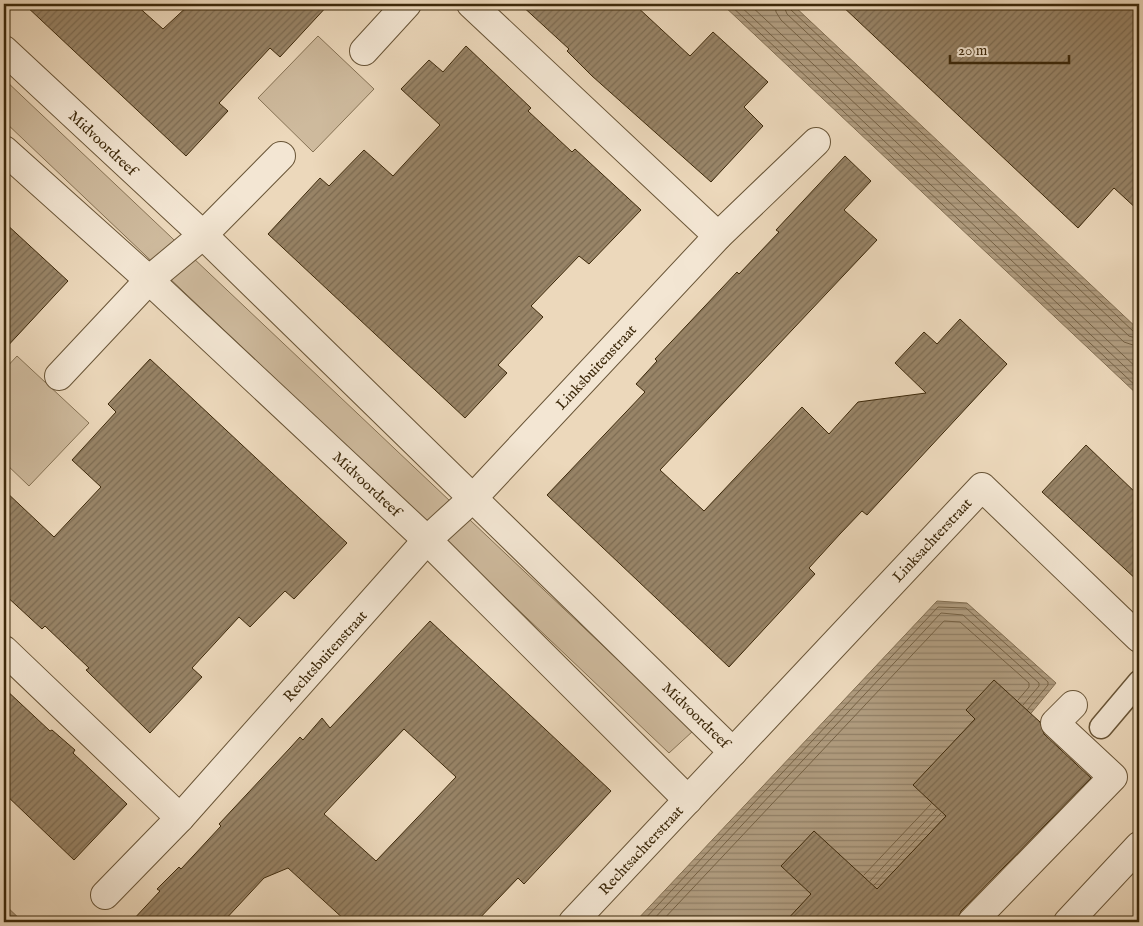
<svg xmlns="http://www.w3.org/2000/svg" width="1143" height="926" font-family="'IM FELL English',serif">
	<defs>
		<pattern id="water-rules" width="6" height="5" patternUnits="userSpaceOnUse" patternTransform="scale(1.25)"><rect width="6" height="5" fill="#b09c7f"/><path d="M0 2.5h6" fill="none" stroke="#907f66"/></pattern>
		<pattern id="building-hatch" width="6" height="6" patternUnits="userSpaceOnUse" patternTransform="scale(1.25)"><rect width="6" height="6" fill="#988467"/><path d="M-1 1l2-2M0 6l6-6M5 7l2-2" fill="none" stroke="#7d6c53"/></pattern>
	</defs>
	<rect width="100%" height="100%" fill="#ecd8bb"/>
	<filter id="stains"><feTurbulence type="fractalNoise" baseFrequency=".004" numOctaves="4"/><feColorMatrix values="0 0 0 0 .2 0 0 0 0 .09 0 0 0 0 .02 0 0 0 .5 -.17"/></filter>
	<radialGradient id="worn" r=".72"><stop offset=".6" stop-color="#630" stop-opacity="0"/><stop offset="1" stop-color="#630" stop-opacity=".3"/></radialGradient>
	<g fill="#ceba9d" stroke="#867254">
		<path d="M318 36 374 89 313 152 258 98Z"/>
		<path d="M4 79 693 731 669 753 4 121Z"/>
		<path d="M17 356 89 423 29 486 4 462V370Z"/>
	</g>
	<g fill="url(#water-rules)" stroke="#826e51">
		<path d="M722 4H792L1139 330V396Z"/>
		<path d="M937 601 967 603 1056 683 946 816 846 922H635Z"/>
		<path d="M4 904 23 922H4Z"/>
	</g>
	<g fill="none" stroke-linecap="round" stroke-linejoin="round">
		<g stroke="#766245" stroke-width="1">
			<path d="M729 4 1139 389"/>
			<path d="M738 4 1139 380"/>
			<path d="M749 4 1139 370"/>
			<path d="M775 4 776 12 781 20 1124 342 1139 347"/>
			<path d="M783 4 787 14 1129 336 1139 339"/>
			<path d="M789 4 791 10 1134 332 1139 333"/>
			<path d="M864 875 931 804"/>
			<path d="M870 881 937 809"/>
			<path d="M874 885 941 813"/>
			<path d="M642 922 938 607 966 608 1048 682V685L1028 709"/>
			<path d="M651 922 941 613 963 615 1039 683V686L1023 705"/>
			<path d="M661 922 944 621 960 622 1029 683V687L1018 700"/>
		</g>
	</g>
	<g fill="url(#building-hatch)" stroke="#3d290b" fill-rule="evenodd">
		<path d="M24 4H135L163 29 190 4H329L280 57 270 48 219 103 228 111 186 156Z"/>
		<path d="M520 4H634L690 56 713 32 768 82 744 107 763 126 711 182 592 76 567 51 569 49Z"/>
		<path d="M840 4H1139V211L1114 188 1078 228Z"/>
		<path d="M466 46 531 108 528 111 572 152 575 149 641 210 589 264 579 256 531 306 543 317 498 365 507 373 465 418 268 234 320 178 329 186 364 150 393 176 440 125 401 89 429 60 443 72Z"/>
		<path d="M845 156 871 181 844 210 877 240 660 470 704 511 802 407 829 434 858 402 926 393 895 363 924 332 937 344 960 319 1007 364 867 515 862 511 840 534 809 568 815 574 729 667 547 495 645 392 636 384 657 361 655 359 737 272 739 274 758 254 779 232 776 230Z"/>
		<path d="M4 222 68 281 4 350Z"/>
		<path d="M150 359 347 543 294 599 285 591 250 627 239 617 192 668 202 677 150 733 86 670 89 668 45 626 42 629 4 594V490L54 537 101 487 72 460 116 412 108 404Z"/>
		<path d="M1086 445 1139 496V582L1042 492Z"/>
		<path d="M430 621 611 791 524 884 518 878 476 922H347L288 868 264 878 223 922H131L160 891 157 889 179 867 181 869 221 826 219 824 290 748 300 737 303 740 322 718 330 728ZM404 729 456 777 376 861 324 814Z"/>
		<path d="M994 680 1040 722 1044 734 1091 778 961 911 957 922H785L811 894 781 866 814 831 877 889 946 816 913 785 975 719 966 710Z"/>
		<path d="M4 688 50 731 52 730 75 750 73 753 127 804 74 860 4 793Z"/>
	</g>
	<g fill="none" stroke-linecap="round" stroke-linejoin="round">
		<defs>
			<path id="lane" d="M1101 727 1139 682"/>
			<g id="street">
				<path d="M471 4 718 236"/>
				<path d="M4 50 203 235 733 752"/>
				<path d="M364 51 407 4"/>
				<path d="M4 150 149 280 427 540 688 800"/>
				<path d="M59 376 149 280 203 235 281 156"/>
				<path d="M4 650 180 818"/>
				<path d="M105 895 180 818 427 540 473 498 718 236 816 142"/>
				<path d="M573 922 982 487 1139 638"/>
				<path d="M972 922 1113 777 1055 723 1073 705"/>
				<path d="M1068 922 1139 846"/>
			</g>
		</defs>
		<use href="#lane" stroke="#695537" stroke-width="25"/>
		<use href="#street" stroke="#695537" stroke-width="30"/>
		<use href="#lane" stroke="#f3e6d3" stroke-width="22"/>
		<use href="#street" stroke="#f3e6d3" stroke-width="28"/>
	</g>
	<g text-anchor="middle" stroke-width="5" stroke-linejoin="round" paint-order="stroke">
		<g font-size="15" fill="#3d290b" stroke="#f3e6d3">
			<text transform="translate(103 143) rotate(43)" y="5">Midvoordreef</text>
			<text transform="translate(596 367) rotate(-47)" y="5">Linksbuitenstraat</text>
			<text transform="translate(367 484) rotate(43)" y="5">Midvoordreef</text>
			<text transform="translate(932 540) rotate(-47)" y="5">Linksachterstraat</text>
			<text transform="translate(325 656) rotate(-48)" y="5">Rechtsbuitenstraat</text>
			<text transform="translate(696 715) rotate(44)" y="5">Midvoordreef</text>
			<text transform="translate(641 850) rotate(-47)" y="5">Rechtsachterstraat</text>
		</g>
	</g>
	<rect width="1143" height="926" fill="none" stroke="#ecd8bb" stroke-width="20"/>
	<rect x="5" y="5" width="1133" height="916" fill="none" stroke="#3d290b" stroke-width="2.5"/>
	<rect x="10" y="10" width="1123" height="906" fill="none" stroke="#3d290b"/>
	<path d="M950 55v8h119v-8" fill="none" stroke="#3d290b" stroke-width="2.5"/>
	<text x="958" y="55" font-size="15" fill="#3d290b" stroke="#f3e6d3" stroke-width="4" paint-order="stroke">20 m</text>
	<rect width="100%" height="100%" filter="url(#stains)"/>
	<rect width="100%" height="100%" fill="url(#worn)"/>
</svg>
